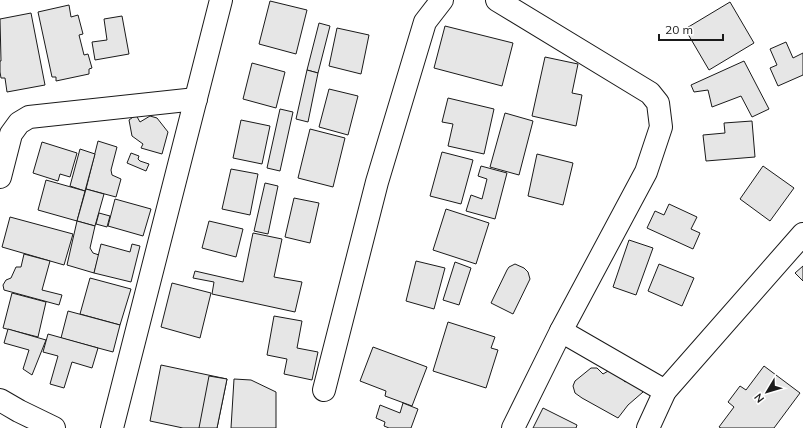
<svg xmlns="http://www.w3.org/2000/svg" width="803" height="428" font-family="Mulish,sans-serif">
	<rect width="100%" height="100%" fill="#fff"/>
	<g fill="#e6e6e6" stroke="#1a1a1a">
		<path d="M270 1 307 10 296 54 259 44Z"/>
		<path d="M730 2 754 43 709 70 685 29Z"/>
		<path d="M69 5 71 17 78 15 83 34 79 35 84 55 88 54 92 68 89 69V74L56 81V77H52L38 12Z"/>
		<path d="M31 13 45 85 7 92 5 78H1L0 72V61H1L0 19Z"/>
		<path d="M122 16 129 54 95 60 92 42 107 40 104 19Z"/>
		<path d="M319 23 330 26 318 73 307 70Z"/>
		<path d="M445 26 513 43 502 86 434 68Z"/>
		<path d="M337 28 369 35 361 74 329 66Z"/>
		<path d="M786 42 793 58 803 53V75L778 86 770 68 777 65 770 49Z"/>
		<path d="M545 57 578 64 572 93 582 95 576 126 532 116Z"/>
		<path d="M744 61 769 109 752 117 741 96 712 107 708 90 694 92 691 85Z"/>
		<path d="M252 63 285 72 276 108 243 99Z"/>
		<path d="M307 70 318 73 308 122 296 119Z"/>
		<path d="M329 89 358 96 348 135 319 127Z"/>
		<path d="M448 98 494 109 484 154 448 146 453 124 442 122Z"/>
		<path d="M280 109 293 112 280 171 267 168Z"/>
		<path d="M505 113 533 121 519 175 490 167Z"/>
		<path d="M136 115 140 122 150 116 157 118 168 132 162 154 141 148 143 144 132 136 129 120Z"/>
		<path d="M241 120 270 126 262 164 233 158Z"/>
		<path d="M752 121 755 157 706 161 703 135 725 133 724 123Z"/>
		<path d="M310 129 345 138 333 187 298 178Z"/>
		<path d="M98 141 117 147 111 170 112 175 121 179 116 197 86 189Z"/>
		<path d="M42 142 77 153 70 177 60 174 58 181 33 173Z"/>
		<path d="M80 149 95 154 85 191 70 186Z"/>
		<path d="M442 152 473 160 461 204 430 196Z"/>
		<path d="M131 153 139 156 138 159 140 161 149 164 146 171 127 163Z"/>
		<path d="M537 154 573 163 563 205 528 196Z"/>
		<path d="M481 166 507 173 495 219 466 211 471 195 482 199 487 179 478 176Z"/>
		<path d="M763 166 794 188 770 221 740 199Z"/>
		<path d="M231 169 258 174 250 215 222 209Z"/>
		<path d="M46 180 85 191 77 221 38 210Z"/>
		<path d="M265 183 278 186 268 234 254 231Z"/>
		<path d="M86 189 104 194 95 226 77 221Z"/>
		<path d="M294 198 319 203 310 243 285 237Z"/>
		<path d="M115 199 151 209 143 236 108 226Z"/>
		<path d="M669 204 697 217 691 229 700 233 693 249 647 228 655 211 664 215Z"/>
		<path d="M446 209 489 223 476 264 433 250Z"/>
		<path d="M99 213 110 216 107 227 96 224Z"/>
		<path d="M10 217 73 234 64 265 2 247Z"/>
		<path d="M77 221 95 226 90 248 93 253 99 255 94 273 67 265Z"/>
		<path d="M209 221 243 229 236 257 202 248Z"/>
		<path d="M253 233 282 239 274 277 302 282 295 312 212 294 214 282 193 278 195 271 243 282Z"/>
		<path d="M629 240 653 248 636 295 613 287Z"/>
		<path d="M101 244 130 252 132 244 140 246 131 282 94 273Z"/>
		<path d="M24 254 50 261 42 290 62 295 59 305 4 290 3 285 6 280 11 278 16 267H21Z"/>
		<path d="M416 261 445 268 434 309 406 301Z"/>
		<path d="M455 262 471 268 459 305 443 300Z"/>
		<path d="M515 264 524 268 528 272 530 279 513 314 491 303 507 270 509 267Z"/>
		<path d="M659 264 694 278 682 306 648 291Z"/>
		<path d="M803 266V281L795 273Z"/>
		<path d="M90 278 131 289 120 325 80 314Z"/>
		<path d="M172 283 211 293 200 338 161 327Z"/>
		<path d="M12 293 46 302 38 337 3 328Z"/>
		<path d="M68 311 120 325 113 352 61 338Z"/>
		<path d="M274 316 302 321 297 348 318 352 312 380 284 374 287 359 267 355Z"/>
		<path d="M448 322 495 337 491 348 498 350 486 388 433 371Z"/>
		<path d="M8 329 46 340 32 375 23 369 29 350 4 343Z"/>
		<path d="M48 334 98 348 92 368 72 362 64 388 50 384 58 356 43 352Z"/>
		<path d="M373 347 427 367 412 406 385 396 386 391 360 381Z"/>
		<path d="M161 365 227 379 217 428H183L150 421Z"/>
		<path d="M764 366 800 393 774 428H721L719 427 734 407 728 402 740 386 746 390Z"/>
		<path d="M615 367 625 382 632 377 643 392 628 405 618 418 582 398 575 393 573 386 575 381 591 368H597L603 374Z"/>
		<path d="M209 376 227 379 217 428H199Z"/>
		<path d="M234 379 251 380 276 392V428H231Z"/>
		<path d="M403 403 418 409 411 428H389L384 426 385 422 376 418 380 405 400 413Z"/>
		<path d="M543 408 577 425 576 428H533Z"/>
	</g>
	<g fill="none" stroke-linecap="round" stroke-linejoin="round">
		<defs>
			<g id="minor">
				<path d="M497 0 650 93 658 103 661 127 646 172 561 331 513 428"/>
				<path d="M0 177 11 134 19 123 29 117 196 99"/>
				<path d="M561 331 665 391"/>
				<path d="M324 390 377 182 425 22 442 0"/>
				<path d="M0 400 19 411 54 428"/>
				<path d="M112 428 221 0"/>
				<path d="M648 428 665 391 803 234"/>
			</g>
		</defs>
		<use href="#minor" stroke="#1a1a1a" stroke-width="24"/>
		<use href="#minor" stroke="#fff" stroke-width="22"/>
	</g>
	<g transform="translate(767 392) rotate(232)" stroke="#ffffff" stroke-width="3" paint-order="stroke">
	<path d="M0-3L7 15L0 10L-7 15Z" fill="#1a1a1a"/>
	<text y="-6" font-size="11" font-weight="bold" text-anchor="middle" fill="#1a1a1a">N</text>
	</g>
	<path d="M659 34v6h64v-6" fill="none" stroke="#1a1a1a" stroke-width="2"/>
	<text x="665" y="34" font-size="12" fill="#1a1a1a" stroke="#ffffff" stroke-width="3" paint-order="stroke">20 m</text>
</svg>
